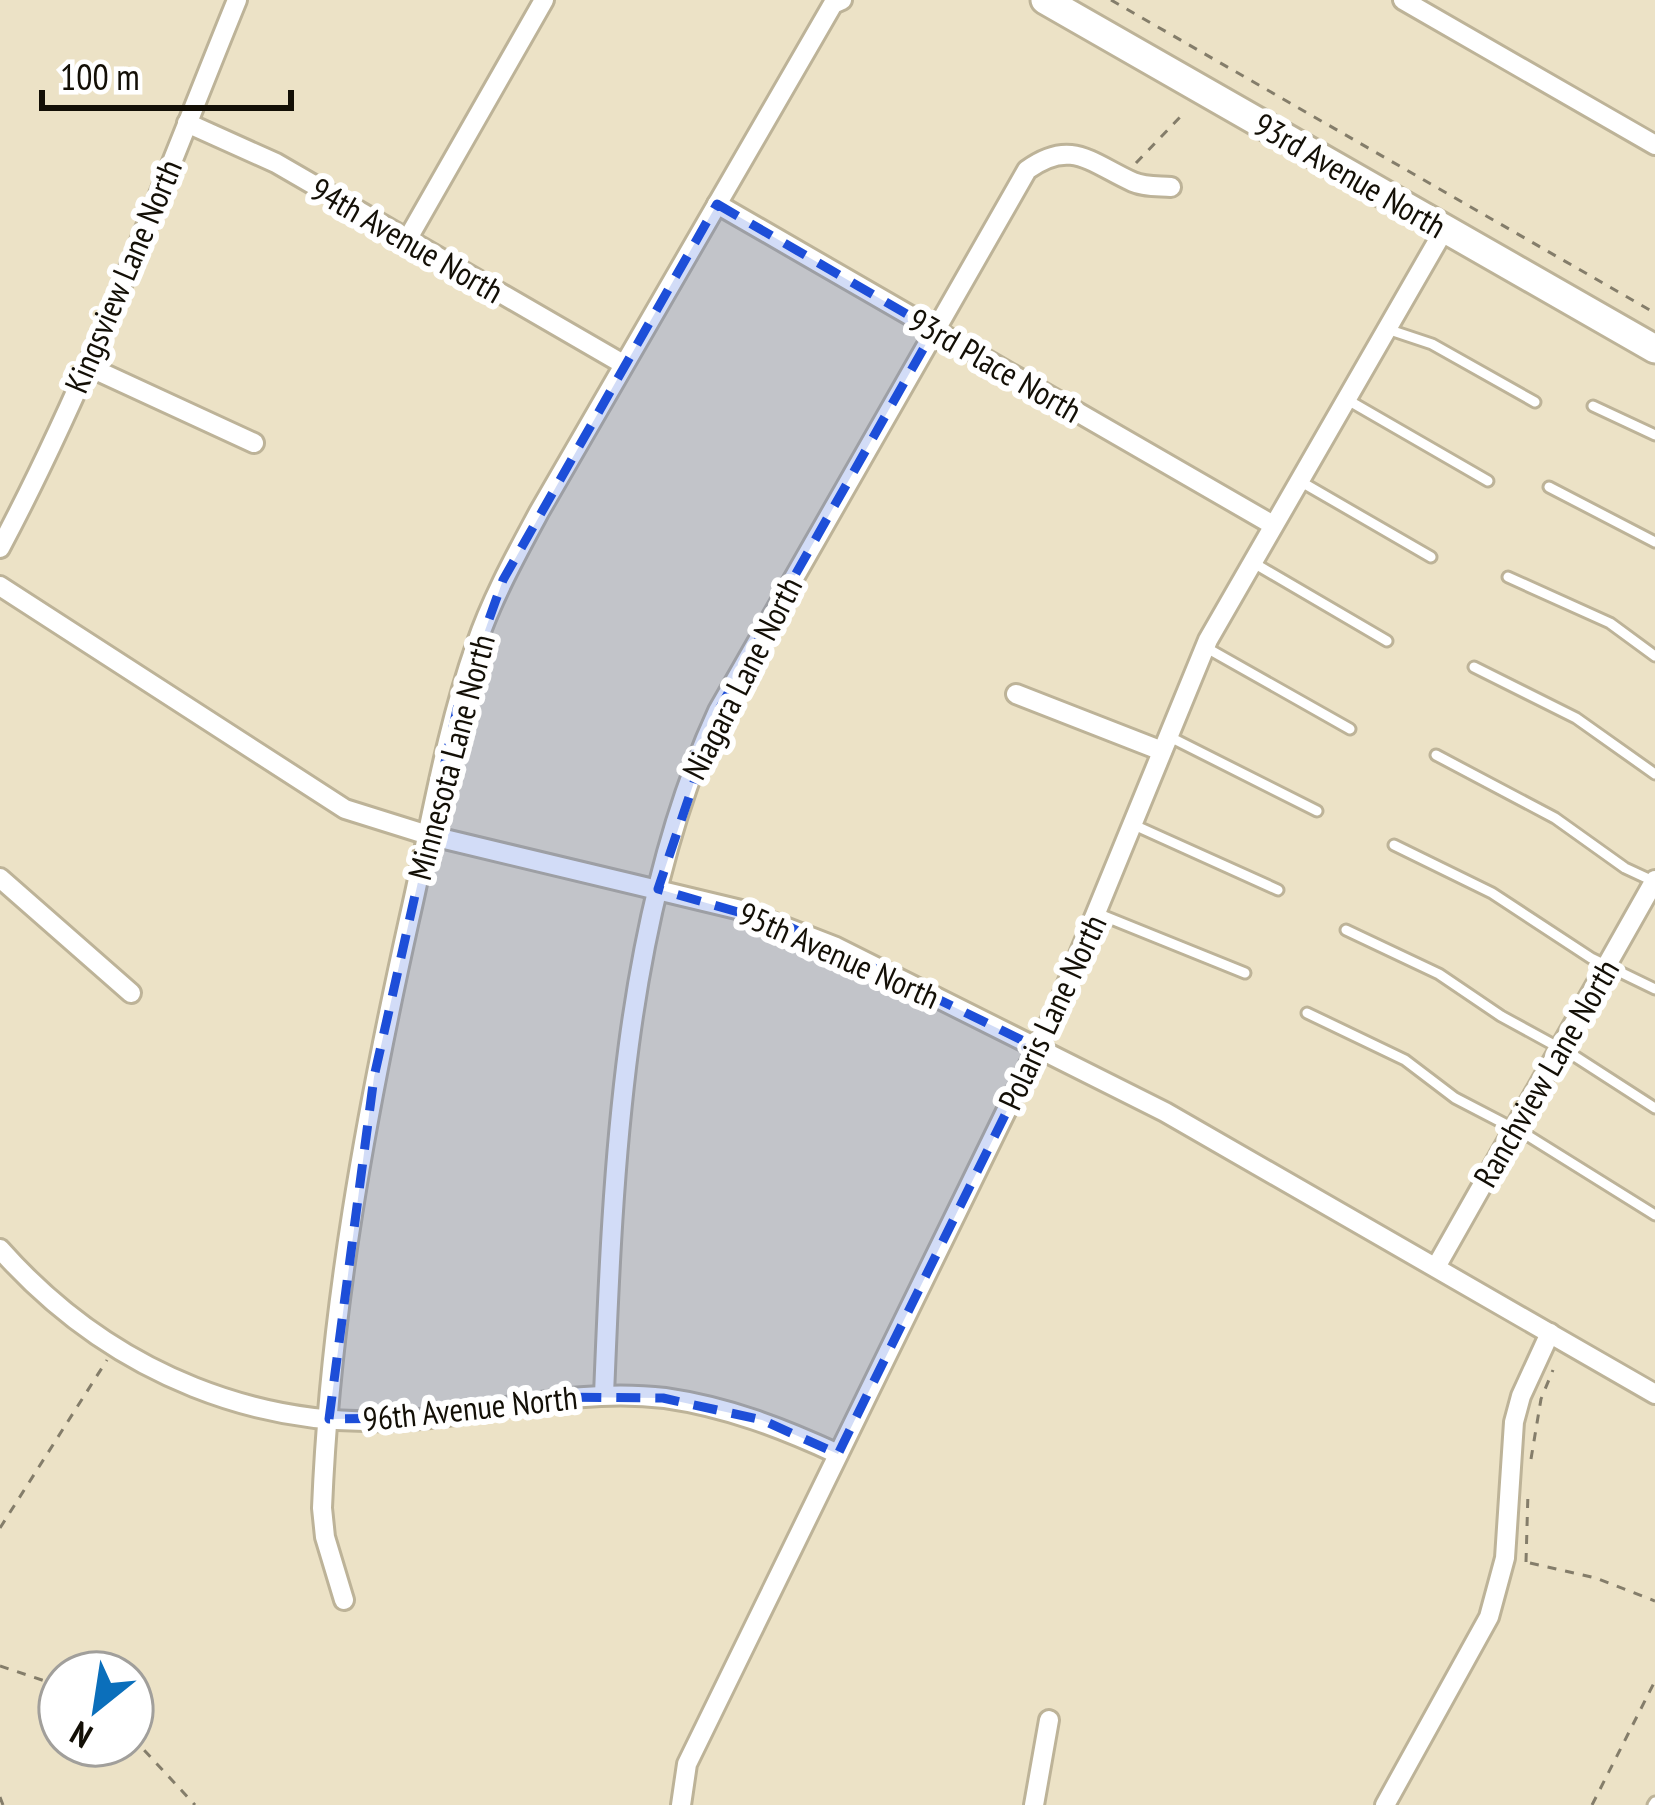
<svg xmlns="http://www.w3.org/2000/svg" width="1655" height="1805" font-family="'PT Sans Narrow',sans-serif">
	<rect width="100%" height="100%" fill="#ece2c6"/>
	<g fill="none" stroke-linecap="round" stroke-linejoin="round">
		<defs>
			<g id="lane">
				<path d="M1387 329 1432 344 1535 402"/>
				<path d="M1346 399 1488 481"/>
				<path d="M1593 406 1655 435"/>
				<path d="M1298 480 1431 557"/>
				<path d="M1549 487 1655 542"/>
				<path d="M1252 562 1387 641"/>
				<path d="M1508 577 1610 623 1655 656"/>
				<path d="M1205 647 1350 729"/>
				<path d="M1474 667 1576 718 1655 774"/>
				<path d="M1168 736 1317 811"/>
				<path d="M1436 755 1555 818 1625 868 1655 882"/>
				<path d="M1134 825 1278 890"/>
				<path d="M1394 845 1492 893 1591 958 1655 989"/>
				<path d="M1099 914 1245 973"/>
				<path d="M1346 930 1439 974 1501 1016 1576 1057 1655 1108"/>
				<path d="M1307 1013 1405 1060 1455 1098 1530 1137 1655 1215"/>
				<path d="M1653 1805 1655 1802"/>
			</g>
			<g id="street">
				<path d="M1403 0 1655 145"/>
				<path d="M187 123 276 163 623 364"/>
				<path d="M717 204 1273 525"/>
				<path d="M407 240 544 0"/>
				<path d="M87 366 254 443"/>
				<path d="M0 548C93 373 162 184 237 0"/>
				<path d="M0 586 345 809 428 835 741 910 836 947 1165 1112 1655 1394"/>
				<path d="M1016 694 1162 751"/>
				<path d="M0 878 131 993"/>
				<path d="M0 1249C110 1373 264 1437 430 1418 510 1409 584 1388 665 1398 727 1407 782 1428 838 1454"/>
				<path d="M1436 1267 1655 880"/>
				<path d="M604 1395C613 1171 623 916 718 711L1027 170C1071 138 1091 163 1133 182 1144 187 1158 186 1171 187"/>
				<path d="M344 1600 325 1537 322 1508C330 1310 366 1114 409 920 430 829 445 733 476 645 492 598 516 555 539 512L833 4 842 0"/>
				<path d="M681 1805 687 1764 1059 1003 1208 640 1444 230"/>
				<path d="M1034 1805 1049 1720"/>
				<path d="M1385 1805 1489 1617 1505 1558 1514 1422 1521 1396 1550 1333"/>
			</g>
			<path id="secondary" d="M1045 0 1655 349"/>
		</defs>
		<use href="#lane" stroke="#bdb398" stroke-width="15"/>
		<use href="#street" stroke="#bdb398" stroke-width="24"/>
		<use href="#secondary" stroke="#bdb398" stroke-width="33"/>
		<g stroke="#847d6a" stroke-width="3" stroke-dasharray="9 9" stroke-linecap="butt">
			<path d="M1111 0 1655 313"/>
			<path d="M1136 163 1184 113"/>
			<path d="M1531 1459 1541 1399 1553 1370"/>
			<path d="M0 1528 107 1360"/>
			<path d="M1526 1562 1528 1492"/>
			<path d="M1530 1563 1596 1578 1655 1601"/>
			<path d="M0 1666 60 1686"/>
			<path d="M132 1737 195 1805"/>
			<path d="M0 1797 3 1805"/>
			<path d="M1592 1805 1655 1681"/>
		</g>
		<use href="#lane" stroke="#fff" stroke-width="9"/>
		<use href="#street" stroke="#fff" stroke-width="18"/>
		<use href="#secondary" stroke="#fff" stroke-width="27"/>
	</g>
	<path fill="#1d4ed8" fill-opacity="0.2" stroke="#1d4ed8" stroke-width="9" stroke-dasharray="24 15" stroke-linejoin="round" d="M717 204 934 330 718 711 658 889 790 927 1038 1048 838 1454 762 1420 663 1398 558 1397 431 1418 329 1419 374 1077 457 709 503 580Z"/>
	<g text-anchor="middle" stroke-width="12" stroke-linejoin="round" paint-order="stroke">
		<g font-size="33" fill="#130f06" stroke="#fff">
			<text transform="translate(1350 175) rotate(30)" y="12">93rd Avenue North</text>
			<text transform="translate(407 240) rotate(30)" y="12">94th Avenue North</text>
			<text transform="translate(123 276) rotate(-67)" y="12">Kingsview Lane North</text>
			<text transform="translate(995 365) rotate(30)" y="12">93rd Place North</text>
			<text transform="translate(742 678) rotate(-63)" y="12">Niagara Lane North</text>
			<text transform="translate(451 757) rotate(-75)" y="12">Minnesota Lane North</text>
			<text transform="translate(839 955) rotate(24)" y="12">95th Avenue North</text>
			<text transform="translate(1052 1012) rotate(-65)" y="12">Polaris Lane North</text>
			<text transform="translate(1546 1073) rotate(-60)" y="12">Ranchview Lane North</text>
			<text transform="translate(470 1408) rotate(-6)" y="12">96th Avenue North</text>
		</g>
	</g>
	<g transform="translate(96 1709) rotate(210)"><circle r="57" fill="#ffffff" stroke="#a19f9b" stroke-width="3"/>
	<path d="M0-9L21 45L0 30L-21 45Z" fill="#0b6fbb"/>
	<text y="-18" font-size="33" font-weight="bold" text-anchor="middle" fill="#130f06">N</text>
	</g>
	<path d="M42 90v18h249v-18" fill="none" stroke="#130f06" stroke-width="6"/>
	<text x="60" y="90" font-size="36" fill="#130f06" stroke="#ffffff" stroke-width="9" paint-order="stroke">100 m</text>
</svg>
